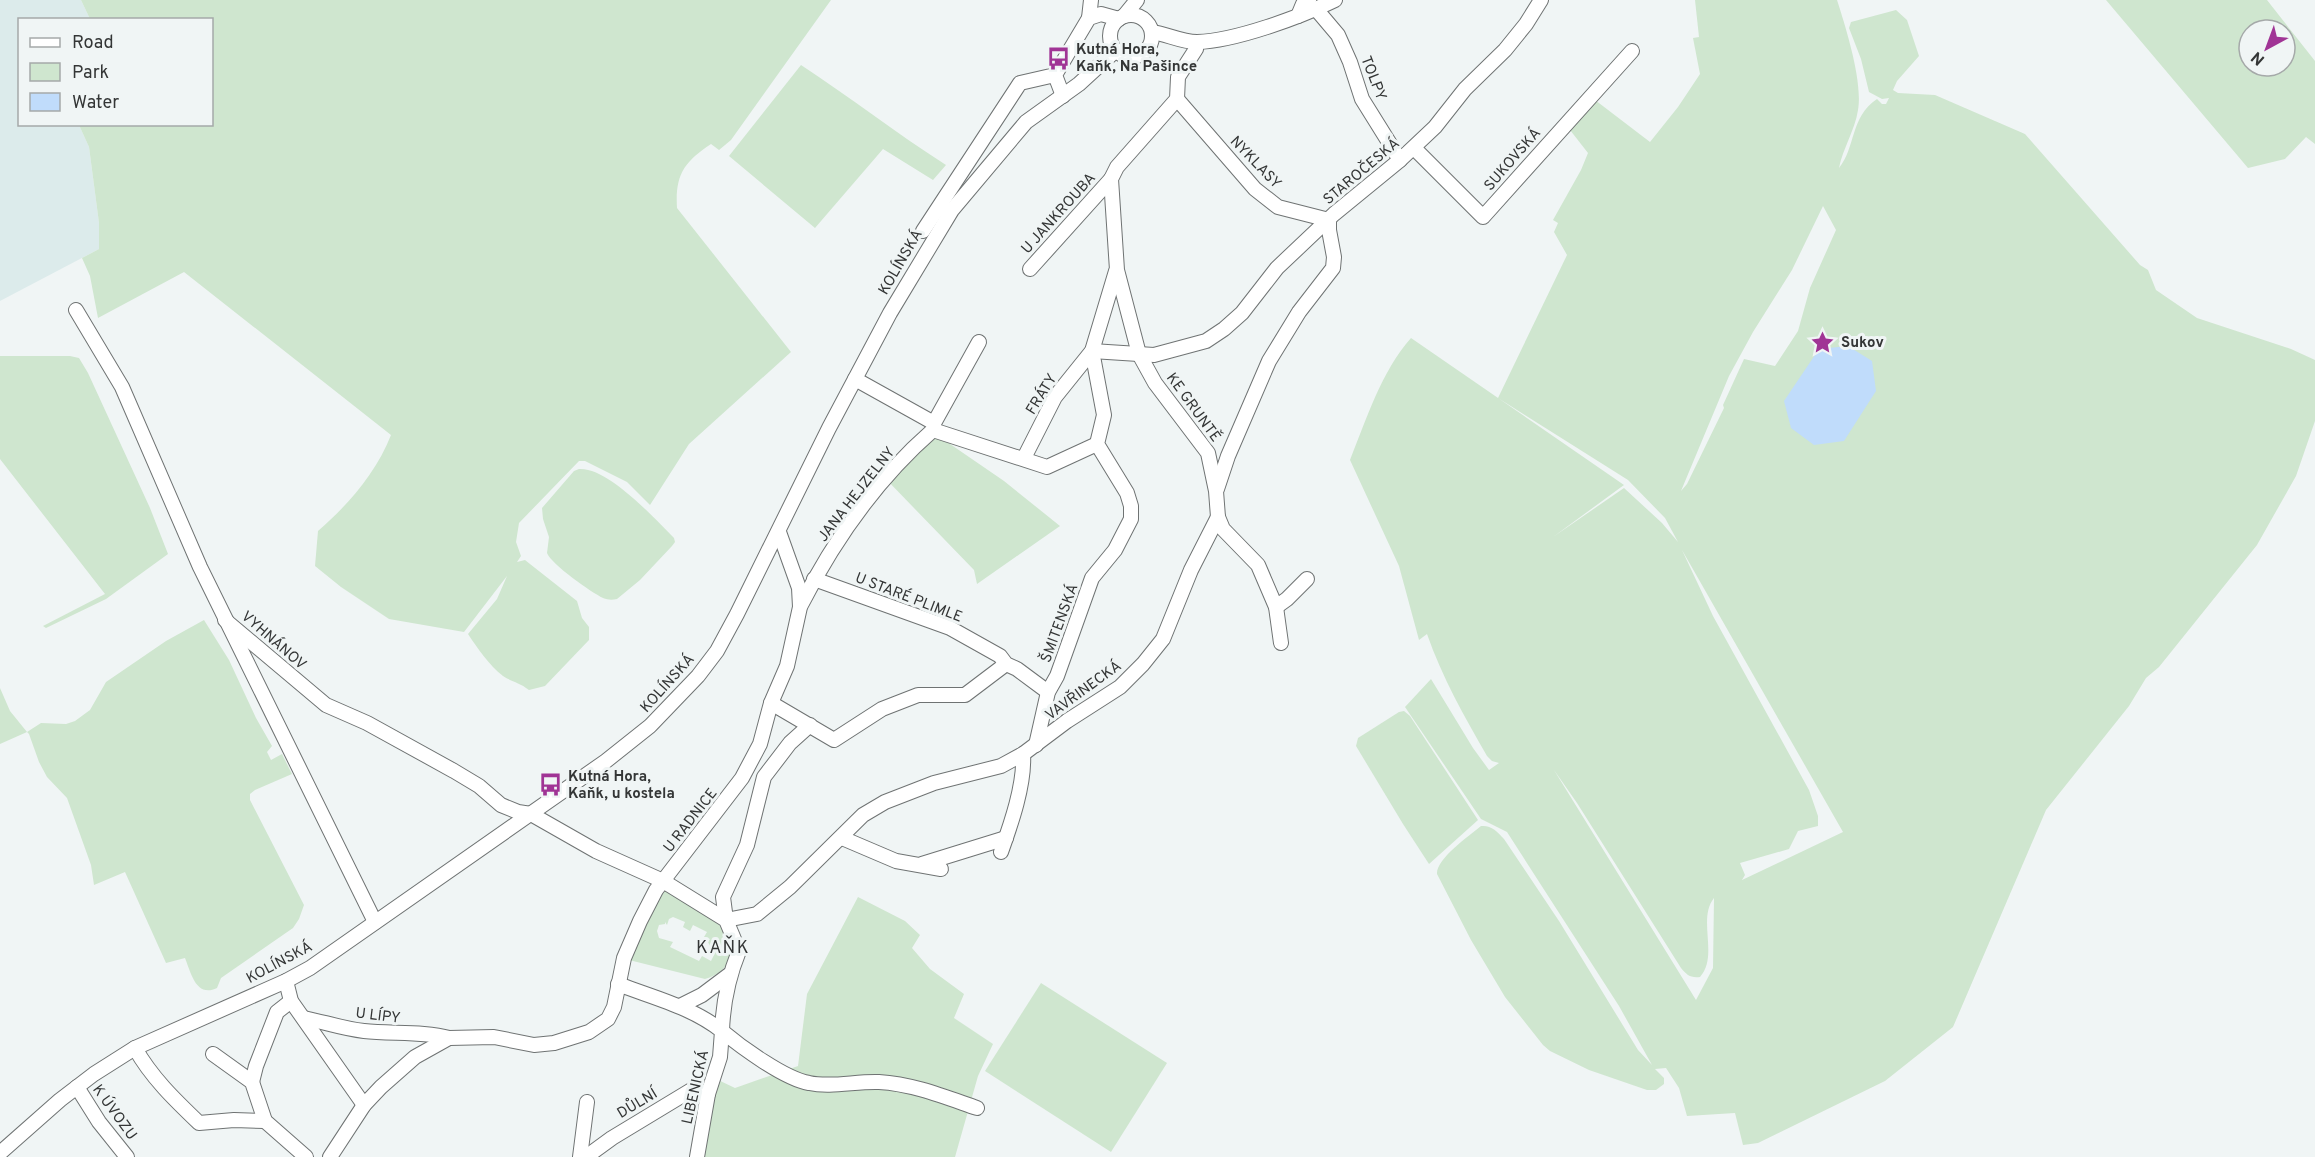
<svg xmlns="http://www.w3.org/2000/svg" width="2315" height="1157" font-family="Overpass,sans-serif">
	<rect width="100%" height="100%" fill="#f0f5f5"/>
	<path fill="#dcebeb" d="M0 0H81L90 19 20 20V124L79 125 89 147 99 223V249L0 301Z"/>
	<g fill="#cfe6cf" fill-rule="evenodd">
		<path d="M81 0H831L731 140 719 150 711 144C684 162 675 175 677 208L791 352 689 444 650 505 627 482 585 461H579L519 523 516 542 521 556 517 562 525 560 530 564 577 601 582 618 589 627V640L545 686 529 690C519 682 512 682 503 676 489 665 478 649 468 634L497 599 507 576 464 632 389 619 341 587 315 566 318 531C348 505 376 473 391 435L184 272 98 318 90 276 82 258 99 249V223L89 147 79 125 212 124V20L90 19Z"/>
		<path d="M1695 0H1837C1846 28 1863 82 1858 110 1855 130 1843 148 1839 168 1856 147 1850 117 1877 99L1882 104H1886L1889 98 1882 99 1869 92 1861 59 1849 28 1851 22 1896 10 1907 20 1919 56 1897 81 1893 90 1898 93 1935 95 2025 134 2140 265 2148 270 2156 290 2197 318 2291 349 2315 360V421L2296 476 2257 545 2159 667 2146 678 2129 706 2046 810 1953 1027 1885 1081 1758 1143 1743 1145 1735 1113 1687 1116 1679 1088 1666 1068 1655 1069 1664 1078V1084L1656 1090H1647L1589 1070 1550 1051 1543 1045 1505 997 1471 940 1437 874C1436 859 1469 836 1481 826 1491 825 1497 831 1504 839L1559 921 1638 1050 1652 1065 1619 1006 1507 832 1481 819 1405 707 1431 679 1473 748 1489 770 1499 763 1492 761 1487 756C1464 716 1442 677 1427 634L1419 640 1399 566 1350 460C1367 418 1381 372 1411 338L1624 485 1553 537 1624 488 1662 523 1678 542 1665 518 1628 480 1498 398 1567 255 1554 232 1558 223 1553 220 1581 170 1588 153 1570 130 1595 100 1650 142 1678 107 1700 74 1693 38 1699 37ZM1823 206 1836 230 1810 288 1798 331 1775 366 1744 359 1723 405 1724 408 1687 484 1681 491 1729 376 1753 332 1792 270ZM1682 550 1843 832 1742 880 1745 875 1740 863 1789 849 1798 831 1818 826V816L1809 790 1713 616ZM1554 770 1577 803 1681 968C1687 975 1690 978 1700 977 1719 956 1697 919 1714 898L1713 968 1696 1000Z"/>
		<path d="M2106 0H2267L2315 61V144L2306 137 2285 159 2248 168ZM2249 30H2285V66H2249Z"/>
		<path d="M801 65C850 97 896 133 946 165L933 180 883 149 815 228 729 156Z"/>
		<path d="M0 356H70L79 358 88 373 150 508 168 554 106 599 46 628 43 626 105 594 0 459Z"/>
		<path d="M934 433 1004 481 1060 526 977 584 974 570 884 477Z"/>
		<path d="M579 469C608 467 654 518 674 538L675 542 672 546 640 580 617 599C612 600 608 600 603 598 591 592 552 565 547 553L549 537 543 519 542 508 574 471Z"/>
		<path d="M204 620 229 660 256 718 272 746 267 752 271 760 282 754 292 774 255 790 250 794V800L304 905 299 919 293 928 221 978 217 988C196 998 191 973 185 958L166 963 125 872 94 885 91 865 67 798 47 777 39 762 29 734 27 732 0 744V688L10 711 27 732 41 723 66 724 75 721 90 710 106 682 166 641Z"/>
		<path d="M1404 711 1410 716 1478 820 1429 864 1403 824 1356 746 1358 738 1399 712Z"/>
		<path d="M667 889 693 904 728 932 734 953C727 966 720 975 705 979L629 960 657 899ZM673 917 685 922 683 927 690 931 693 925 707 932 704 937 710 939 708 942 710 946 717 949 711 961 702 956 699 961 670 947 673 942 659 938 657 931 659 925 665 924V922L667 925 669 919Z"/>
		<path d="M858 897 905 921 920 935 912 948 930 969 964 994 954 1018 993 1044 978 1076 955 1157H696L714 1078 735 1088 798 1066 807 994Z"/>
		<path d="M1041 983 1167 1063 1111 1152 985 1071Z"/>
	</g>
	<path fill="#c0dcfb" d="M1848 346 1872 361 1876 391 1844 441 1814 445 1791 428 1784 401 1819 349Z"/>
	<g fill="none" stroke-linecap="round" stroke-linejoin="round">
		<defs>
			<g id="minor">
				<path d="M1316 9 1338 35 1350 62 1362 99 1400 160"/>
				<circle cx="1131" cy="36" r="21"/>
				<path d="M1124 16 1137 0"/>
				<path d="M1298 16 1303 4 1309 0"/>
				<path d="M1089 18 1091 0"/>
				<path d="M1152 32C1167 34 1181 42 1197 42 1235 41 1300 17 1335 0"/>
				<path d="M1197 42 1196 49 1178 77 1177 99 1117 167 1111 179 1117 270 1139 354 1155 383 1208 453 1216 491 1218 517 1223 529 1258 565 1276 607 1281 643"/>
				<path d="M1063 96 1055 75 1089 18 1101 14 1119 19"/>
				<path d="M1177 99 1255 189 1278 207 1329 220"/>
				<path d="M1414 148 1483 217 1632 51"/>
				<path d="M923 231 1020 83 1055 75"/>
				<path d="M1030 269 1111 179"/>
				<path d="M76 310 122 387 200 567 375 922"/>
				<path d="M1092 351 1154 355 1206 341 1224 329 1242 313 1277 268 1334 214 1400 160 1435 127 1465 89 1505 50 1526 24 1541 0"/>
				<path d="M855 379 934 423 933 430"/>
				<path d="M934 423 979 342"/>
				<path d="M933 430 1047 467 1097 444"/>
				<path d="M1024 458 1055 397 1092 351 1116 271"/>
				<path d="M1217 489 1228 456 1269 361 1299 312 1333 268 1334 257 1329 230V220"/>
				<path d="M814 579 950 628 1000 656 1006 664 1017 669 1048 692"/>
				<path d="M801 605C834 540 878 478 933 430"/>
				<path d="M1276 607 1287 599 1307 579"/>
				<path d="M225 620 326 705 367 723 454 771 479 786 501 805 518 812 531 814 596 851 663 881 726 920 739 951C728 978 723 1002 722 1031 741 1047 785 1079 809 1083 831 1088 856 1081 879 1082 913 1084 945 1097 977 1108"/>
				<path d="M771 703 834 740 882 709 918 695H965L1006 664"/>
				<path d="M810 725 790 743 764 777 747 845 723 897 726 920 757 914 790 887 863 815 885 802 934 783 1001 766 1023 754 1067 721 1120 687 1143 664 1163 639 1191 570 1218 517"/>
				<path d="M1036 745 1048 692 1057 676 1092 578 1115 550 1131 519V506L1127 493 1097 444 1104 415 1092 351"/>
				<path d="M842 838 896 861 941 869"/>
				<path d="M1001 852C1011 824 1025 784 1023 754"/>
				<path d="M922 864 1006 838"/>
				<path d="M286 981 291 1001 364 1105"/>
				<path d="M618 984C654 998 692 1007 722 1031L720 1057 708 1094 697 1157"/>
				<path d="M680 1006 702 995 730 974"/>
				<path d="M304 1018C324 1022 344 1029 364 1031 390 1034 425 1031 449 1038"/>
				<path d="M135 1048C151 1077 175 1100 199 1123L234 1120 265 1121"/>
				<path d="M213 1054 252 1082 265 1121 306 1157"/>
				<path d="M252 1082 256 1066 277 1012 291 1001"/>
				<path d="M77 1087 99 1122 127 1157"/>
				<path d="M0 1153 60 1100 94 1074 135 1048 286 981 310 968 606 761 650 726 698 676 717 651 737 614 829 428 890 313 952 210 1026 122 1079 84 1116 50"/>
				<path d="M330 1157 364 1105 381 1087 415 1057 449 1038 494 1037 534 1045 554 1043 589 1032 608 1019 614 1007 624 958 640 921 656 890 742 778 760 744 771 703 787 666 800 607 799 588 779 532"/>
				<path d="M580 1157 587 1102"/>
				<path d="M586 1157 612 1138 693 1089 708 1094"/>
			</g>
		</defs>
		<use href="#minor" stroke="#6f7373" stroke-width="16"/>
		<use href="#minor" stroke="#fff" stroke-width="14"/>
	</g>
	<defs>
		<symbol id="bus-bare" viewBox="-9 -9 18 18"><path d="M-5-6H5V4H4V6H2V4H-2V6H-4V4H-5ZM-3.5-4V0h7V-4ZM-3.5 1.2v1.5H-2V1.2ZM2 1.2v1.5H3.5V1.2Z" fill="#a03495" stroke="#f0f5f5" stroke-width="2.5" paint-order="stroke"/></symbol>
		<symbol id="sight-bare" viewBox="-9 -9 18 18"><path d="M0-6L1.8-2.2L6-1.7L2.9 1.2L3.7 5.4L0 3.3L-3.7 5.4L-2.9 1.2L-6-1.7L-1.8-2.2Z" fill="#a03495" stroke="#f0f5f5" stroke-width="2.5" paint-order="stroke"/></symbol>
	</defs>
	<g fill-rule="evenodd">
		<use href="#bus-bare" x="1042" y="42" width="33" height="33"/>
		<use href="#sight-bare" x="1806" y="326" width="33" height="33"/>
		<use href="#bus-bare" x="534" y="768" width="33" height="33"/>
	</g>
	<g text-anchor="middle" stroke-width="6" stroke-linejoin="round" paint-order="stroke">
		<g font-size="15" font-weight="bold" fill="#343636" stroke="#f0f5f5" text-anchor="start">
			<text x="1076" y="54">Kutná Hora,<tspan x="1076" dy="17">Kaňk, Na Pašince</tspan></text>
			<text x="1841" y="347">Sukov</text>
			<text x="568" y="781">Kutná Hora,<tspan x="568" dy="17">Kaňk, u kostela</tspan></text>
		</g>
		<g font-size="15" fill="#343636" stroke="#f0f5f5">
			<text transform="translate(1374 78) rotate(69)" y="5">TOLPY</text>
			<text transform="translate(1512 159) rotate(-49)" y="5">SUKOVSKÁ</text>
			<text transform="translate(1256 162) rotate(46)" y="5">NYKLASY</text>
			<text transform="translate(1361 171) rotate(-40)" y="5">STAROČESKÁ</text>
			<text transform="translate(1058 213) rotate(-48)" y="5">U JANKROUBA</text>
			<text transform="translate(900 262) rotate(-60)" y="5">KOLÍNSKÁ</text>
			<text transform="translate(1041 394) rotate(-58)" y="5">FRÁTY</text>
			<text transform="translate(1194 407) rotate(54)" y="5">KE GRUNTĚ</text>
			<text transform="translate(856 494) rotate(-52)" y="5">JANA HEJZELNY</text>
			<text transform="translate(909 597) rotate(21)" y="5">U STARÉ PLIMLE</text>
			<text transform="translate(1059 623) rotate(-70)" y="5">ŠMITENSKÁ</text>
			<text transform="translate(274 640) rotate(41)" y="5">VYHNÁNOV</text>
			<text transform="translate(667 683) rotate(-48)" y="5">KOLÍNSKÁ</text>
			<text transform="translate(1083 690) rotate(-36)" y="5">VAVŘINECKÁ</text>
			<text transform="translate(690 820) rotate(-52)" y="5">U RADNICE</text>
			<text transform="translate(279 962) rotate(-28)" y="5">KOLÍNSKÁ</text>
			<text transform="translate(378 1015) rotate(7)" y="5">U LÍPY</text>
			<text transform="translate(695 1087) rotate(-77)" y="5">LIBENICKÁ</text>
			<text transform="translate(637 1103) rotate(-31)" y="5">DŮLNÍ</text>
			<text transform="translate(115 1112) rotate(54)" y="5">K ÚVOZU</text>
		</g>
		<g font-size="18" letter-spacing="1.5" fill="#343636" stroke="#f0f5f5">
			<text x="723" y="953">KAŇK</text>
		</g>
	</g>
	<rect x="18" y="18" width="195" height="108" fill="#f0f5f5" stroke="#a5a9a9" stroke-width="1.5"/>
	<rect x="30" y="38" width="30" height="9" fill="#ffffff" stroke="#a5a9a9" stroke-width="1.5"/>
	<text x="72" y="48" font-size="18" fill="#343636">Road</text>
	<rect x="30" y="63" width="30" height="18" fill="#cfe6cf" stroke="#a5a9a9" stroke-width="1.5"/>
	<text x="72" y="78" font-size="18" fill="#343636">Park</text>
	<rect x="30" y="93" width="30" height="18" fill="#c0dcfb" stroke="#a5a9a9" stroke-width="1.5"/>
	<text x="72" y="108" font-size="18" fill="#343636">Water</text>
	<g transform="translate(2267 48) rotate(221)"><circle r="28" fill="#f0f5f5" stroke="#a5a9a9" stroke-width="1.5"/>
	<path d="M0-4.5L10 22L0 15L-10 22Z" fill="#a03495"/>
	<text y="-9" font-size="16" font-weight="bold" text-anchor="middle" fill="#343636">N</text>
	</g>
</svg>
